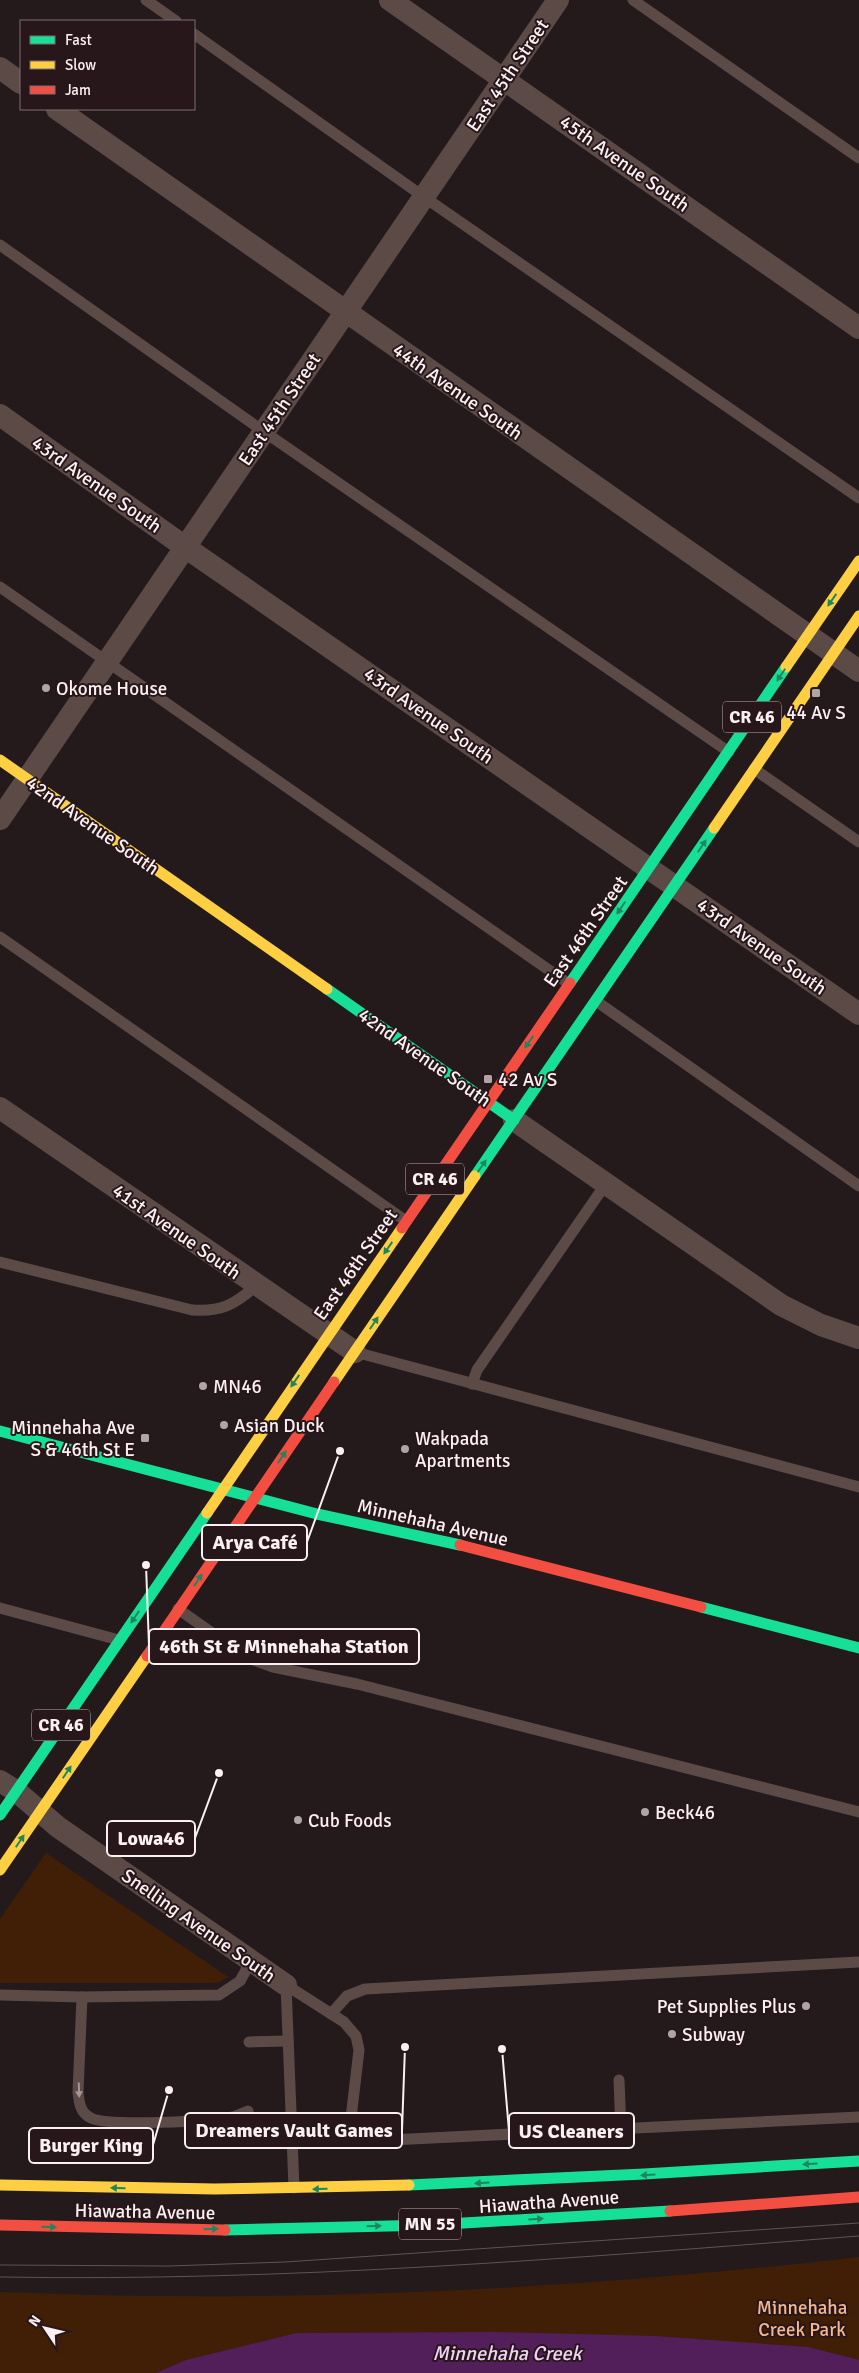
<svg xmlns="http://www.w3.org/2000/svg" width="859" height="2373" font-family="Signika,sans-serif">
	<rect width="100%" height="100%" fill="#241a1c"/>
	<g fill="#401f06">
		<path d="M46 1853 228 1977 220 1982 209 1983H0V1919Z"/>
		<path d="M859 2257V2373H0V2292C287 2304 574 2290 859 2257Z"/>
	</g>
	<path fill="#521f5b" d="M494 2332 655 2336 808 2347 859 2360V2373H156L186 2360 297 2333Z"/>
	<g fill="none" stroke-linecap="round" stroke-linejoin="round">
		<g stroke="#5c4a47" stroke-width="11">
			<path d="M146 0 176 21"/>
			<path d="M633 0 859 158"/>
			<path d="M194 34 424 197 859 498"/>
			<path d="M0 245 263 431 729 752"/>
			<path d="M0 587 569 984"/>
			<path d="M754 769 859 842"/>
			<path d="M0 937 406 1221"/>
			<path d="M596 1001 859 1186"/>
			<path d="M0 1262 192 1310C221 1312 234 1305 256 1286"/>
			<path d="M355 1352 859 1487"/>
			<path d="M472 1384 477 1370 605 1185"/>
			<path d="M0 1608 119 1640"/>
			<path d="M178 1609 248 1658 273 1667 357 1684 859 1812"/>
			<path d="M286 1985 344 2022 356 2036 359 2050 351 2118 355 2129 370 2141 859 2117"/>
			<path d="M286 1985 294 2188"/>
			<path d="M0 1995 82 1997 219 1995 240 1981 251 1961"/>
			<path d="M82 1997 78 2092C79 2102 80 2113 91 2118 108 2127 212 2121 233 2117 238 2115 243 2113 248 2111"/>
			<path d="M331 2014 347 1996 365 1989 859 1962"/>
			<path d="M249 2042 288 2041"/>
			<path d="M619 2080 621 2131"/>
		</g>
		<g stroke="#5c4a47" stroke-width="22">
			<path d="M390 0 859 328"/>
			<path d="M0 68 21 83"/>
			<path d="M57 109 859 671"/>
			<path d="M0 415 185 547 859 1014"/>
			<path d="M0 819 558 0"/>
			<path d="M0 1108 355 1352"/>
			<path d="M514 1120 781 1305 821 1325 859 1338"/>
			<path d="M0 1781 16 1791 58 1827 286 1985"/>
		</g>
		<g stroke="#16e098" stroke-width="11">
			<path d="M570 983 786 667"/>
			<path d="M327 989 514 1120"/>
			<path d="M475 1176 714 828"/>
			<path d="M0 1431 317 1514 460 1545"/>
			<path d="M701 1607 859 1648"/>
			<path d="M0 1815 207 1513"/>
			<path d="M409 2185 644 2174 859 2161"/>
			<path d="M225 2230 430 2225 670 2211"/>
		</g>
		<g stroke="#ffcf43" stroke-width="11">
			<path d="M786 667 859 561"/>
			<path d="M0 760 327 989"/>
			<path d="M714 828 859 616"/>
			<path d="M334 1382 475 1176"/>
			<path d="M207 1513 402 1228"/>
			<path d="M0 1870 147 1656"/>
			<path d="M0 2185 215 2189 409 2185"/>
		</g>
		<g stroke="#f24e42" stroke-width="11">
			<path d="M402 1228 570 983"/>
			<path d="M460 1545 701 1607"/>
			<path d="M147 1656 334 1382"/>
			<path d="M670 2211 859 2197"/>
			<path d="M0 2225 225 2230"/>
		</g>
		<g stroke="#605352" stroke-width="1">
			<path d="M0 2265 169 2266 285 2262 859 2223"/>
			<path d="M0 2277C287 2282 573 2258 859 2236"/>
		</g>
	</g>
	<defs><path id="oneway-solid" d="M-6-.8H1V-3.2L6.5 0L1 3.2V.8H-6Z" transform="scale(1.25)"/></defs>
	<g fill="#1e865f">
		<use href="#oneway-solid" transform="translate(832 600) rotate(125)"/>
		<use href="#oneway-solid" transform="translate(781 675) rotate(124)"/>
		<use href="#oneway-solid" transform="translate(702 846) rotate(-56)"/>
		<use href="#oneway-solid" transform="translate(621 908) rotate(124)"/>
		<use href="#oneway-solid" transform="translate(529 1042) rotate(125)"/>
		<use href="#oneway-solid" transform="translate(482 1166) rotate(-55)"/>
		<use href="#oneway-solid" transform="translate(388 1248) rotate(125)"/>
		<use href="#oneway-solid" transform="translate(374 1323) rotate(-56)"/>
		<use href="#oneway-solid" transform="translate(295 1381) rotate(125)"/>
		<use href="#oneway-solid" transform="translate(282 1457) rotate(-56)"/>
		<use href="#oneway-solid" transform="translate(198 1580) rotate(-56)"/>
		<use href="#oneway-solid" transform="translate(135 1617) rotate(124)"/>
		<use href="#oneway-solid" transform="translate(67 1772) rotate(-56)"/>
		<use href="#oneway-solid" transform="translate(20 1841) rotate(-56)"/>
		<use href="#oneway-solid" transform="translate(810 2164) rotate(176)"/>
		<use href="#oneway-solid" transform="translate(648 2175) rotate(177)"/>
		<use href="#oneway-solid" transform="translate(482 2183) rotate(177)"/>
		<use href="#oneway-solid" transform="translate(118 2188) rotate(-179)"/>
		<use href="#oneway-solid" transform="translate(320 2189) rotate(178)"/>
		<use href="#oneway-solid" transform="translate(536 2219) rotate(-4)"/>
		<use href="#oneway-solid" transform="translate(374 2226) rotate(-2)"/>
		<use href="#oneway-solid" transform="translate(49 2227) rotate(1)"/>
		<use href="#oneway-solid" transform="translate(211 2229) rotate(-1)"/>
	</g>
	<use fill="#a49594" href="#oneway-solid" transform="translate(79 2090) rotate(88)"/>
	<g fill="#b0a5a6" stroke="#27171a" stroke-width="2">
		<circle cx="46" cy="688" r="5"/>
		<rect x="811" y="688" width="10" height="10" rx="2.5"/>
		<rect x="483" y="1074" width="10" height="10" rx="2.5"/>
		<circle cx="203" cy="1386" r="5"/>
		<circle cx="224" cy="1425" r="5"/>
		<rect x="140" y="1433" width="10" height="10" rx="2.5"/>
		<circle cx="405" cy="1449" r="5"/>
		<circle cx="645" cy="1812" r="5"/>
		<circle cx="298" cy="1820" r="5"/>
		<circle cx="806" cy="2006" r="5"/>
		<circle cx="672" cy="2034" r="5"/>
	</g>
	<g text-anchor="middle" stroke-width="4" stroke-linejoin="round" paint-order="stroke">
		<g fill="#27171a" stroke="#bbafb0" stroke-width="1">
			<rect x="723" y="701.5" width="58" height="31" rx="4"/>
			<rect x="406" y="1163.5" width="58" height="31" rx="4"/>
			<rect x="32" y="1709.5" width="58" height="31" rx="4"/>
			<rect x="399" y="2208.5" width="62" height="31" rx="4"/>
		</g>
		<g font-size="18" font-weight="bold" fill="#fbf0f1">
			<text x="752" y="723">CR 46</text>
			<text x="435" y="1185">CR 46</text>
			<text x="61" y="1731">CR 46</text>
			<text x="430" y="2230">MN 55</text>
		</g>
		<g font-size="19" fill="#fbf0f1" stroke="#27171a">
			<text transform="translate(507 75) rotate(-56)" y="7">East 45th Street</text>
			<text transform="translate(625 163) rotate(35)" y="7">45th Avenue South</text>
			<text transform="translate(458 391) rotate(35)" y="7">44th Avenue South</text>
			<text transform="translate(279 409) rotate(-56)" y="7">East 45th Street</text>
			<text transform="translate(97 484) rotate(35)" y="7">43rd Avenue South</text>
			<text transform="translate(429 715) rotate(35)" y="7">43rd Avenue South</text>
			<text transform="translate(93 825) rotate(35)" y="7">42nd Avenue South</text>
			<text transform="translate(585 931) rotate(-55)" y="7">East 46th Street</text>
			<text transform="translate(762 946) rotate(35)" y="7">43rd Avenue South</text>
			<text transform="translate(425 1057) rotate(35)" y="7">42nd Avenue South</text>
			<text transform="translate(177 1231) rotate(35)" y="7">41st Avenue South</text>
			<text transform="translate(355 1264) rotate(-55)" y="7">East 46th Street</text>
			<text transform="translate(433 1522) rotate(13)" y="7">Minnehaha Avenue</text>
			<text transform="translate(199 1925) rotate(35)" y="7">Snelling Avenue South</text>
			<text transform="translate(549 2201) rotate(-4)" y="7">Hiawatha Avenue</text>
			<text transform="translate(145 2211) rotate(1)" y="7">Hiawatha Avenue</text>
		</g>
		<g font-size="19" fill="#fbf0f1" stroke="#27171a" text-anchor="start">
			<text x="56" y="695">Okome House</text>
			<text x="816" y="719" text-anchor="middle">44 Av S</text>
			<text x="498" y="1086">42 Av S</text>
			<text x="213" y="1393">MN46</text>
			<text x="234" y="1432">Asian Duck</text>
			<text x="135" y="1434" text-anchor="end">Minnehaha Ave<tspan x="135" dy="22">S &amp; 46th St E</tspan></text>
			<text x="415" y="1445">Wakpada<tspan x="415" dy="22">Apartments</tspan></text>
			<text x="655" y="1819">Beck46</text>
			<text x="308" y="1827">Cub Foods</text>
			<text x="796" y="2013" text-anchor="end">Pet Supplies Plus</text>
			<text x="682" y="2041">Subway</text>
		</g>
		<g font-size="19" fill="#f4b68d" stroke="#27171a">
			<text x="802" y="2314">Minnehaha<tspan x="802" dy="22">Creek Park</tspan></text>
		</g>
		<g font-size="20" font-style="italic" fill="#f0d1f6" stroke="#27171a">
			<text x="507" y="2360">Minnehaha Creek</text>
		</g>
	</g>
	<path fill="none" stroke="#fbf0f1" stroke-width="2" d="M340 1451L307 1542M146 1565L149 1646M219 1773L195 1838M405 2047L402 2130M502 2049L509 2131M169 2090L153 2145"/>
	<g fill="#fbf0f1" stroke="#27171a" stroke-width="2">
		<circle cx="340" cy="1451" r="5"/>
		<circle cx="146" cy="1565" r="5"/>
		<circle cx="219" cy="1773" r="5"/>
		<circle cx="405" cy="2047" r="5"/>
		<circle cx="502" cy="2049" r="5"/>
		<circle cx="169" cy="2090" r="5"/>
	</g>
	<g fill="#27171a" stroke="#fbf0f1" stroke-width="2">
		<rect x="202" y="1525" width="105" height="35" rx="5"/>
		<rect x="149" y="1629" width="270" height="35" rx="5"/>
		<rect x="107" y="1821" width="88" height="35" rx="5"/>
		<rect x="185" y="2113" width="217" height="35" rx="5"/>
		<rect x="509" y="2113" width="125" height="35" rx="5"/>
		<rect x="29" y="2128" width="124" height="35" rx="5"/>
	</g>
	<g font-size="20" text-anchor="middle" font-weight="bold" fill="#fbf0f1">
		<text x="255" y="1549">Arya Café</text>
		<text x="284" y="1653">46th St &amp; Minnehaha Station</text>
		<text x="151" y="1845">Lowa46</text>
		<text x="294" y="2137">Dreamers Vault Games</text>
		<text x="571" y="2138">US Cleaners</text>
		<text x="91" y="2152">Burger King</text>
	</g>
	<rect x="20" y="20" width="175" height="90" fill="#27171a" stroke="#7c6e70"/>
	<rect x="30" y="36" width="25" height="8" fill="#16e098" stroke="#7c6e70"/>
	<text x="65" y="45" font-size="15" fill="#fbf0f1">Fast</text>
	<rect x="30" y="61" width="25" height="8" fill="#ffcf43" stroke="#7c6e70"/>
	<text x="65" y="70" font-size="15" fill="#fbf0f1">Slow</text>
	<rect x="30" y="86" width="25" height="8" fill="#f24e42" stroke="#7c6e70"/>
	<text x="65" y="95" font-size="15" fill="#fbf0f1">Jam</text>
	<g transform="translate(45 2328) rotate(305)" stroke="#27171a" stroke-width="4" paint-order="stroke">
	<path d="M0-4L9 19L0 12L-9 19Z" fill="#fbf0f1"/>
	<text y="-8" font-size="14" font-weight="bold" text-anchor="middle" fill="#fbf0f1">N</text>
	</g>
</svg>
